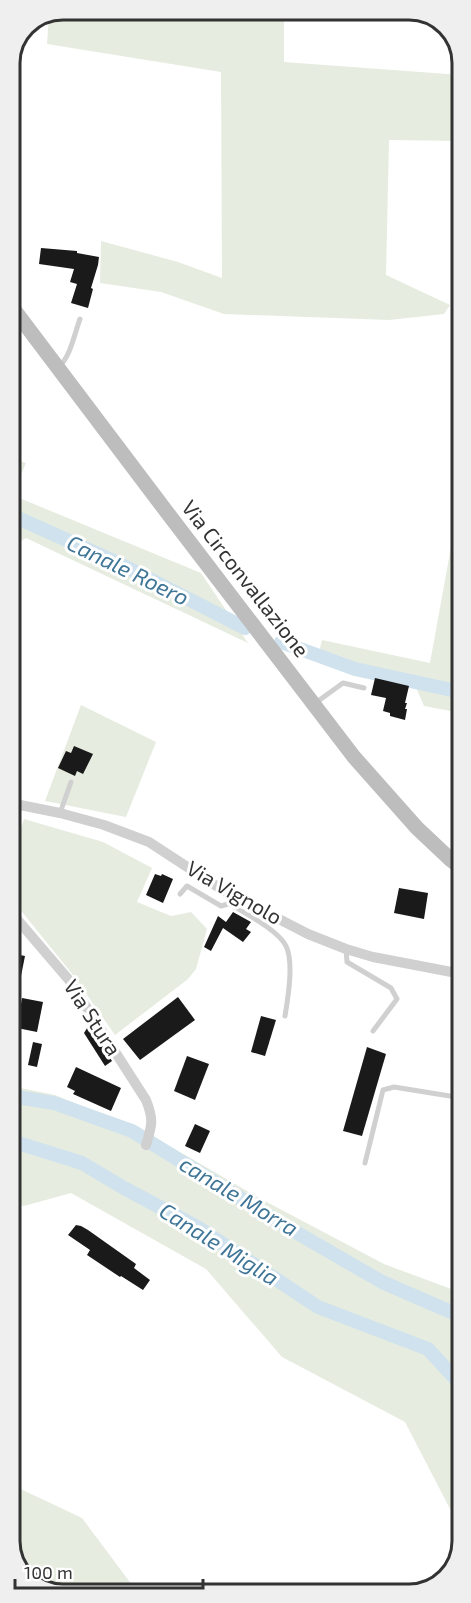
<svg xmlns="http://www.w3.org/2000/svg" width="471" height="1603" font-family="'Exo 2',sans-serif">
	<rect width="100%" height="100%" fill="#fff"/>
	<g fill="#e6ecdf">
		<path d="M63 9H284V62L461 75V141L389 140 386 275 450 305 444 314 389 320 224 314 161 292 100 283 101 241 178 262 222 278 221 72 47 44 49 15Z"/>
		<path d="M9 457 26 463 12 495 201 573 248 643 26 538 9 548Z"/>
		<path d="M461 492V713L424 706 415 685 369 674H356L317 660 322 640 430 663Z"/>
		<path d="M81 705 156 742 126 817 45 801Z"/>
		<path d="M24 819 103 842 152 868 137 902 171 916 191 912 207 929 196 969 188 979 115 1035 73 975 10 897V863Z"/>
		<path d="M10 1086 55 1095 144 1131 259 1198 384 1264 462 1293V1532L405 1422 282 1357 206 1269 71 1193 24 1206 10 1203Z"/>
		<path d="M10 1484 82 1518 138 1593 56 1594 27 1580 10 1551Z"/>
	</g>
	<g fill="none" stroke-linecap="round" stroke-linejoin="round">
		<g stroke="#cfe2ee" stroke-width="14">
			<path d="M9 514 120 564 245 628"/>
			<path d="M281 642 355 669 461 692"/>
			<path d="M10 1096 54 1103 132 1131 287 1227 382 1282 451 1312 462 1314"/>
			<path d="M10 1141 18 1143 82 1163 124 1188 199 1228 318 1307 428 1349 462 1386"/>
		</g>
	</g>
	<g fill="#1a1a1a">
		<path d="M41 248 77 251V253L99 257 98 265 91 288 93 289 88 308 71 303 77 284 70 282 74 269 39 264Z"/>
		<path d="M375 678 409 686 405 703H407L405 709H407L405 720 390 716V713L383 711 386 698 371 695Z"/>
		<path d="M74 746 93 754 83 774 77 771 75 776 58 768 66 751 71 753Z"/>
		<path d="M155 874 161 876 162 874 173 879 163 903 146 895Z"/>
		<path d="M399 888 428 893 424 919 394 913Z"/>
		<path d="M233 912 251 922 246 929 251 932 243 942 223 928 211 951 204 947 218 916 226 922Z"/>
		<path d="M10 953 25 956 21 976H18L15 994H10Z"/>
		<path d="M178 997 195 1020 140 1060 123 1039Z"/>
		<path d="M22 998 43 1002 37 1032 17 1028Z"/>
		<path d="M261 1016 276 1020 265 1056 251 1052Z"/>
		<path d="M89 1025 112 1061 105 1066 84 1033Z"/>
		<path d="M33 1042 42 1044 37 1067 28 1065Z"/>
		<path d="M367 1047 386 1054 362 1136 343 1131Z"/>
		<path d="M187 1056 209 1064 195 1100 174 1091Z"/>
		<path d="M76 1067 121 1088 111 1111 73 1094 75 1091 67 1087Z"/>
		<path d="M195 1124 210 1131 200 1153 185 1146Z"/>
		<path d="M76 1225 81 1226 88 1230 136 1264 134 1268 150 1280 143 1290 121 1276 120 1277 87 1255 90 1250 68 1235Z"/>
	</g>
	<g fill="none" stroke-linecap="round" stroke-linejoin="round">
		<g stroke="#d0d0d0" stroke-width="5">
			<path d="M59 367C71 355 74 335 80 319"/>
			<path d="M314 704 343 683 364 688"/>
			<path d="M60 813 71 782"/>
			<path d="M180 894 187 886 221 906 231 903"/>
			<path d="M230 904C246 914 278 930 286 946 294 962 288 998 285 1016"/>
			<path d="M461 947 462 942"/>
			<path d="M346 949 347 962 391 988 397 999 373 1031"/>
			<path d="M365 1163 383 1090 394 1087 462 1098"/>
		</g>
		<g stroke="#d0d0d0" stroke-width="10">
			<path d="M10 803 60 813 104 825 149 842 221 889 308 934 346 949 373 957 462 974"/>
			<path d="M10 911 69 980 146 1100C154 1120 152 1125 146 1145"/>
		</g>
		<path stroke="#bdbdbd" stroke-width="15" d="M9 303 166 511 354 757 417 828 451 860 461 868"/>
	</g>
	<g text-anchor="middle" stroke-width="6" stroke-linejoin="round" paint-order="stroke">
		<g font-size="21" fill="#333" stroke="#fff">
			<text transform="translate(245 579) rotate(52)" y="7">Via Circonvallazione</text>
			<text transform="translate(234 893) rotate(30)" y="7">Via Vignolo</text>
			<text transform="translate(92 1018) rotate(57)" y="7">Via Stura</text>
		</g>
		<g font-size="22" font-style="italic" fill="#3f7597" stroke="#fff">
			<text transform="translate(128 570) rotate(26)" y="8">Canale Roero</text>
			<text transform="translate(239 1196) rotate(31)" y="8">canale Morra</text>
			<text transform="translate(219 1244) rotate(32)" y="8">Canale Miglia</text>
		</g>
	</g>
	<path d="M0 0H471V1603H0ZM63 20H409A43 43 0 0 1 452 63V1541A43 43 0 0 1 409 1584H63A43 43 0 0 1 20 1541V63A43 43 0 0 1 63 20Z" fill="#efefef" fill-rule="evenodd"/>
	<path fill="none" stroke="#333" stroke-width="3" d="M63 20H409A43 43 0 0 1 452 63V1541A43 43 0 0 1 409 1584H63A43 43 0 0 1 20 1541V63A43 43 0 0 1 63 20Z"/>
	<path d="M15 1579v9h188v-9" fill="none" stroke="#333333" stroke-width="3"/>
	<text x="24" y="1579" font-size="18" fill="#333333" stroke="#ffffff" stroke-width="4.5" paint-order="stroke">100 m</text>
</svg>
